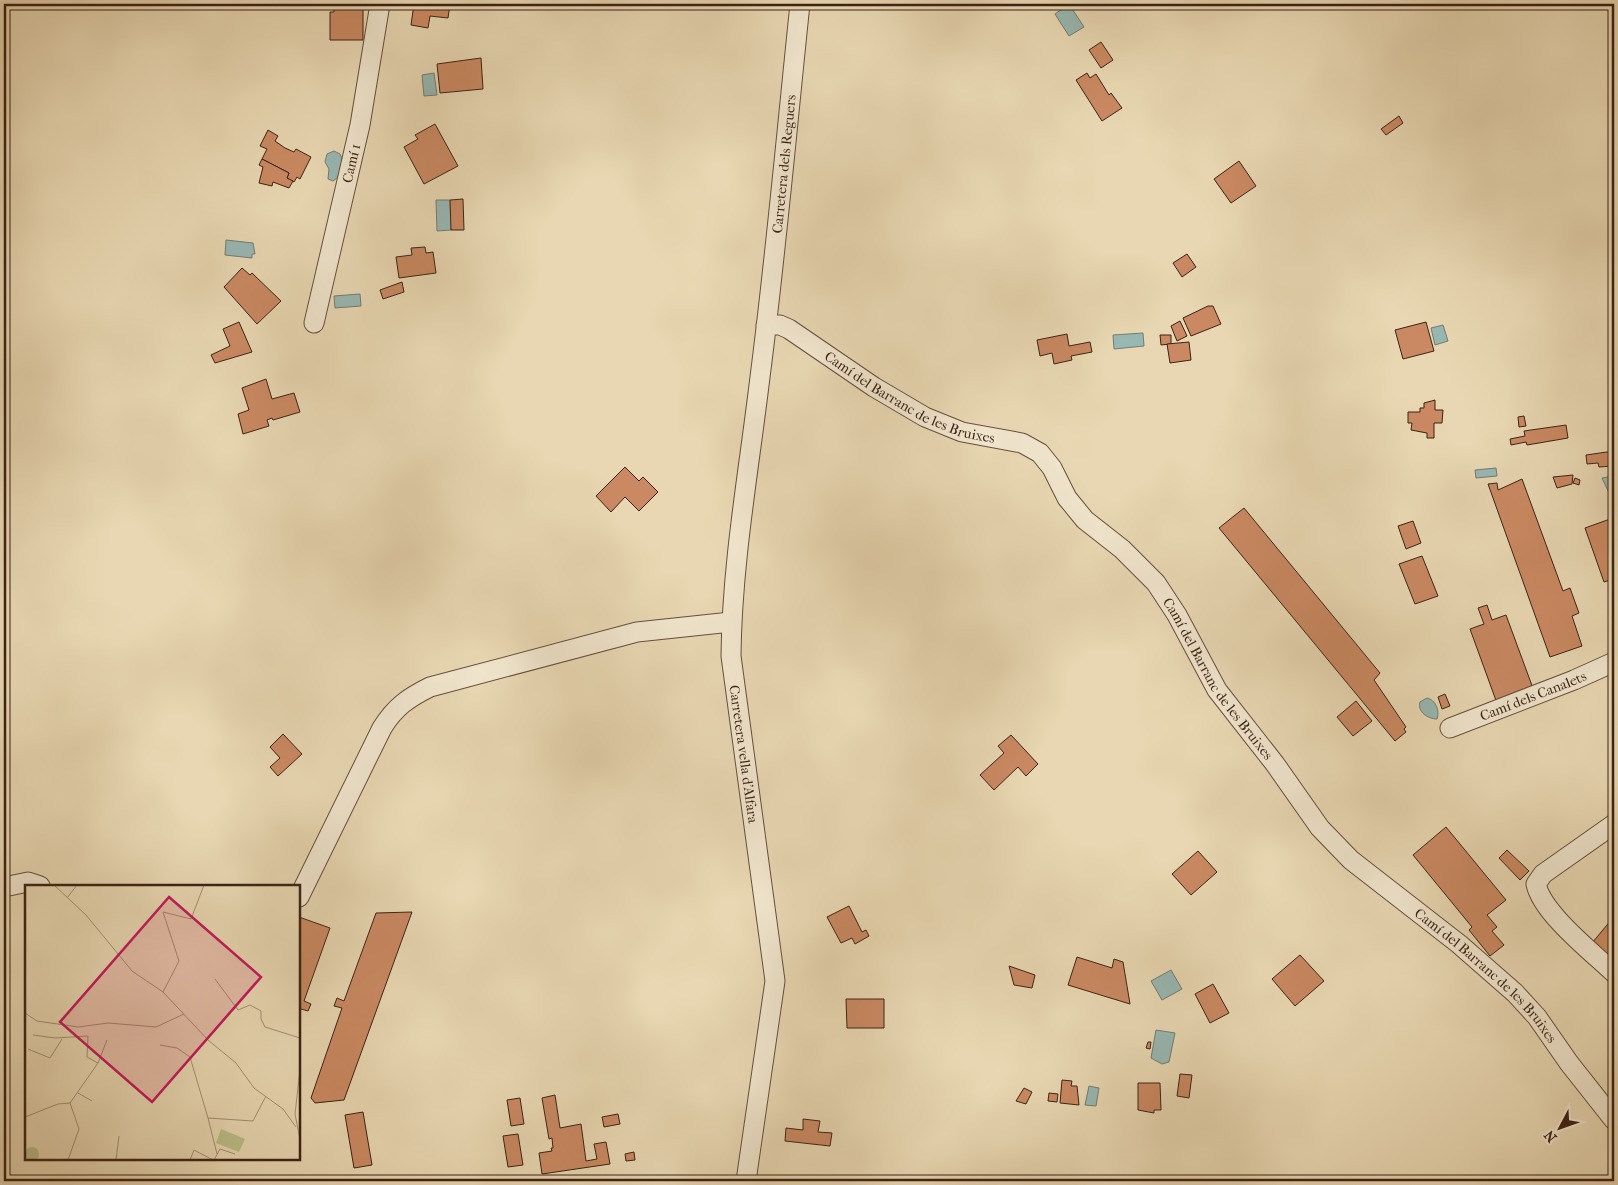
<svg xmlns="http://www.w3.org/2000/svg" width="1618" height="1185" font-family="'IM FELL French Canon',serif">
	<rect width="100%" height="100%" fill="#e8d7b2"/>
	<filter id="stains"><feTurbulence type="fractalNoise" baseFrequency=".004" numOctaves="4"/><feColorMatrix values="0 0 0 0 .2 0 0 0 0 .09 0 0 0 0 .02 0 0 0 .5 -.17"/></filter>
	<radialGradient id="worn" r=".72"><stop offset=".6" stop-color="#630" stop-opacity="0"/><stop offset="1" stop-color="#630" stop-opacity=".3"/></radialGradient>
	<g fill="#98b8b3" stroke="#737c73">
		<path d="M1069 4 1084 27 1069 36 1055 14Z"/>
		<path d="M434 73 437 95 424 96 422 75Z"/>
		<path d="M334 151 340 154C345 162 342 176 333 181L328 179 329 169 325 162 327 154Z"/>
		<path d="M436 200H450L451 230 437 231Z"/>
		<path d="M226 240 253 243 255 254H252V258L225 255Z"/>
		<path d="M360 294 361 306 335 308 334 296Z"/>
		<path d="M1443 325 1448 341 1435 345 1431 328Z"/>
		<path d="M1143 333 1144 346 1114 349 1113 335Z"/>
		<path d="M1496 468 1497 476 1476 478 1475 470Z"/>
		<path d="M1614 476V497L1610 495 1602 478Z"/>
		<path d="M1427 698C1436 700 1440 711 1437 719 1428 719 1417 712 1420 702Z"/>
		<path d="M1171 970 1182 989 1162 1000 1151 981Z"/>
		<path d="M1156 1030 1175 1033 1169 1062 1162 1064 1151 1058Z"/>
		<path d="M1089 1086 1099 1088 1096 1106 1085 1105Z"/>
	</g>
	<g fill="#ca8962" stroke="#3b2214">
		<path d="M414 4H450L448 18 430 16 428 28 411 25Z"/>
		<path d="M334 8H363V40H330V12H334Z"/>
		<path d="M1101 42 1113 60 1101 68 1089 50Z"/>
		<path d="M481 58 483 89 440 93 437 64Z"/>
		<path d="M1087 73 1090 78 1096 74 1109 95 1111 93 1122 108 1102 121 1076 80Z"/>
		<path d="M1399 116 1403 123 1386 135 1381 129Z"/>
		<path d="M435 124 458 166 424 184 404 147 418 139 415 135Z"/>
		<path d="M268 130 278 136 275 141 285 148 294 152 296 149 311 157 300 179 297 177 294 182 287 178 289 173 262 159 267 149 260 146Z"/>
		<path d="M262 159 289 173 287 178 293 181 289 188 273 182 272 186 259 183 263 167 259 165Z"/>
		<path d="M1239 161 1256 186 1231 203 1214 179Z"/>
		<path d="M463 199 464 230H451L450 200Z"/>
		<path d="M425 247 426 253 433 252 436 273 399 278 396 257 412 255 411 248Z"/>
		<path d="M1187 254 1196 267 1182 277 1173 263Z"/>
		<path d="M242 268 250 275 252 273 281 301 257 324 224 287Z"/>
		<path d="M402 282 404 292 383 299 380 290Z"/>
		<path d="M1208 306H1213L1221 324 1191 336 1183 318Z"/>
		<path d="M1180 321 1187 336 1177 341 1171 326Z"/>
		<path d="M239 322 252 352 215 363 211 355 230 346 223 329Z"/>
		<path d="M1426 322 1434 351 1403 359 1395 330Z"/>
		<path d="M1067 334 1069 346 1090 342 1092 352 1071 356 1072 360 1054 364 1052 353 1040 356 1037 340Z"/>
		<path d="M1160 335H1171V344L1161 345Z"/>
		<path d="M1189 342 1191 360 1170 363 1167 344Z"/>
		<path d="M266 379 272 399 294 393 300 412 273 420 272 418 267 420 269 426 243 434 238 414 249 410 242 388Z"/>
		<path d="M1435 400V410H1443L1442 423H1434V438H1427V433L1411 430 1412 423H1408V412H1420V408H1424V403Z"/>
		<path d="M1524 416 1526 426 1519 427 1518 417Z"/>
		<path d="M1566 425 1568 438 1527 445 1526 442 1511 445 1510 439 1525 436 1524 431Z"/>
		<path d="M1614 451V466L1599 467 1598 463 1587 464 1586 455Z"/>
		<path d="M625 467 639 481 643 477 658 492 639 511 625 497 611 512 596 496Z"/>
		<path d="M1573 475 1572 484 1557 488 1553 477Z"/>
		<path d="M1575 478 1580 480 1579 485 1573 483Z"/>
		<path d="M1522 479 1563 591 1570 588 1579 613 1572 616 1582 646 1550 657 1488 484 1497 483 1498 490Z"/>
		<path d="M1244 508 1380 673 1374 680 1406 727 1404 729 1406 732 1395 741 1219 528Z"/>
		<path d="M1610 519 1614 531V579L1604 582 1585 528Z"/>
		<path d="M1413 521 1421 543 1406 549 1398 526Z"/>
		<path d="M1422 556 1438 596 1415 604 1399 564Z"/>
		<path d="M1487 605 1492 620 1506 615 1534 691 1498 706 1470 629 1484 624 1478 608Z"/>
		<path d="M1445 694 1450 706 1442 709 1438 697Z"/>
		<path d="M1356 701 1372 721 1353 736 1337 717Z"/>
		<path d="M283 734 302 754 278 776 270 767 280 758 270 747Z"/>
		<path d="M1011 735 1038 764 1026 776 1018 767 994 790 980 775 1004 753 998 746Z"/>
		<path d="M1446 827 1506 900 1487 915 1497 927 1492 931 1504 945 1490 956 1469 930 1472 927 1413 855Z"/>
		<path d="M1507 850 1529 871 1520 880 1499 858Z"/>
		<path d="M1198 851 1217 872 1191 895 1172 874Z"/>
		<path d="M849 906 862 932 866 930 869 936 855 944 852 938 841 943 827 917Z"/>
		<path d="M412 912 344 1100 315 1103 311 1098 342 1008 334 1006 337 998 344 1001 376 913Z"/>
		<path d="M299 917 330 928 304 1001 311 1004 308 1011 301 1009 299 1015Z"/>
		<path d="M1612 919 1614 920V961L1592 943Z"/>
		<path d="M1300 955 1324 981 1295 1006 1272 979Z"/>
		<path d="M1077 957 1112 968 1114 959 1123 962 1130 1004 1068 985Z"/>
		<path d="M1009 966 1035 975 1032 988 1014 985Z"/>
		<path d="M1213 984 1229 1013 1210 1023 1195 994Z"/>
		<path d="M846 999H884V1028H847Z"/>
		<path d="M1148 1042H1151L1150 1049 1146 1048Z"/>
		<path d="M1180 1074 1192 1075 1189 1098 1177 1096Z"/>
		<path d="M1062 1080 1072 1081 1071 1086H1077L1079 1105 1060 1103Z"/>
		<path d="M1138 1083H1160L1161 1110H1154V1113L1138 1110Z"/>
		<path d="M1024 1088 1032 1092 1026 1104 1016 1101Z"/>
		<path d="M1049 1093 1058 1094 1057 1102 1048 1101Z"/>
		<path d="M555 1095 560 1128 581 1124 586 1161 597 1159 594 1144 606 1142 610 1164 542 1174 539 1153 552 1151 551 1148H553L552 1138 549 1139 542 1098Z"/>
		<path d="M520 1098 524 1124 511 1126 507 1100Z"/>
		<path d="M363 1112 372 1165 354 1168 345 1115Z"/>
		<path d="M618 1114 620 1124 604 1127 602 1117Z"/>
		<path d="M803 1119 820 1121 818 1132 832 1133 830 1146 785 1141 786 1128 803 1130Z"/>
		<path d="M518 1134 523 1165 508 1167 503 1136Z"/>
		<path d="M634 1152 635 1160 626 1161 625 1154Z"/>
	</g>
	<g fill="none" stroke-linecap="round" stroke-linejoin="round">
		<defs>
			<g id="minor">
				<path id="s1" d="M314 323 360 125 380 4"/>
				<path id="s2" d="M766 325H780L789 329 874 387 925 417 962 432 1022 443 1040 453 1052 468 1067 498 1085 520 1122 549 1156 583 1177 615 1217 690 1275 764 1320 828 1351 860 1459 944 1515 993 1537 1017 1569 1063 1614 1120"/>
				<path id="s3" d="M1450 728 1574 680 1614 662"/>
				<path d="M1614 824 1543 874 1536 884C1542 913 1592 952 1614 973"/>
				<path d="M4 887 28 882 40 886"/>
				<path d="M299 897 382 728C395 707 408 698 430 687L637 632 731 622"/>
				<path id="s4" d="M746 1181 775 981 731 656C732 562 749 470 760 377 776 253 787 128 800 4"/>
			</g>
		</defs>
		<use href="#minor" stroke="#664f3c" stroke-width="21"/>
		<use href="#minor" stroke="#f0e5cd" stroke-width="19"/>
	</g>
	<g text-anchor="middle" stroke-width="4" stroke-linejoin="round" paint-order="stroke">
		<g font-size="14" fill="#3b2214" stroke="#f0e5cd">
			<text dy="5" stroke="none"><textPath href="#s1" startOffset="164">Camí 1</textPath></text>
			<text dy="5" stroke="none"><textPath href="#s4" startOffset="1025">Carretera dels Reguers</textPath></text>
			<text dy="5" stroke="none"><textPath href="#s2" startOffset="164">Camí del Barranc de les Bruixes</textPath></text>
			<text dy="5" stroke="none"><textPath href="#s2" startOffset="598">Camí del Barranc de les Bruixes</textPath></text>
			<text dy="5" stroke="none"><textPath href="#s3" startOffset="89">Camí dels Canalets</textPath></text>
			<text transform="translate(744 754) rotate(82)" y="5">Carretera vella d'Alfara</text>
			<text dy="5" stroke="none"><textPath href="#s2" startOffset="1002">Camí del Barranc de les Bruixes</textPath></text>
		</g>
	</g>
	<g transform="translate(25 885)">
		<rect width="275" height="275" fill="#e8d7b2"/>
		<path d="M196 244 220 254 214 267 191 258ZM0 269a7 7 0 1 1 14 0a7 7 0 1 1-14 0Z" fill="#babd89"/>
		<path fill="none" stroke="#a38f73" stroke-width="1" d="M29 0 61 30 107 86 138 107 183 155 211 178 229 203 258 224 271 242M42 13 52 0M190 94 213 125 225 120 236 126V134L240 142 275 153M138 107 154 76 138 27 166 34 179 0M0 128 12 136 53 142 83 138 131 142 159 129M8 150 30 153 63 151 62 172 73 178M135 160 152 163 165 172 183 233M3 164 25 173 37 154M275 185 270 229 275 254M53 208 67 216M0 232 33 219 45 218M192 269 183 233 228 236 241 211M43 275 54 244 45 218 73 178 82 155M91 275 94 251M165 275 169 265 188 275M189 275 195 264 210 269"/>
		<path fill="#c2185b" fill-opacity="0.15" stroke="#c2185b" stroke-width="2.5" d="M144 12 236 92 127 217 35 137Z"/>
		<rect width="275" height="275" fill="none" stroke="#3b2214" stroke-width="2.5"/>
	</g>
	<rect width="1618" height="1185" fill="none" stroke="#e8d7b2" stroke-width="20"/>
	<rect x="5" y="5" width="1608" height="1175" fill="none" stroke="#3b2214" stroke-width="2.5"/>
	<rect x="10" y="10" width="1598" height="1165" fill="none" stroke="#3b2214"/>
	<g transform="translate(1560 1128) rotate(229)" stroke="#f0e5cd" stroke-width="4" paint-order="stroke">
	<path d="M0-4L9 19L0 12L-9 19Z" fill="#3b2214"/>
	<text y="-8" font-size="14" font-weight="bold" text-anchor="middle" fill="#3b2214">N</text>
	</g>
	<rect width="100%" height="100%" filter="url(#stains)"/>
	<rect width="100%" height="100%" fill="url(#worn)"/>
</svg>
